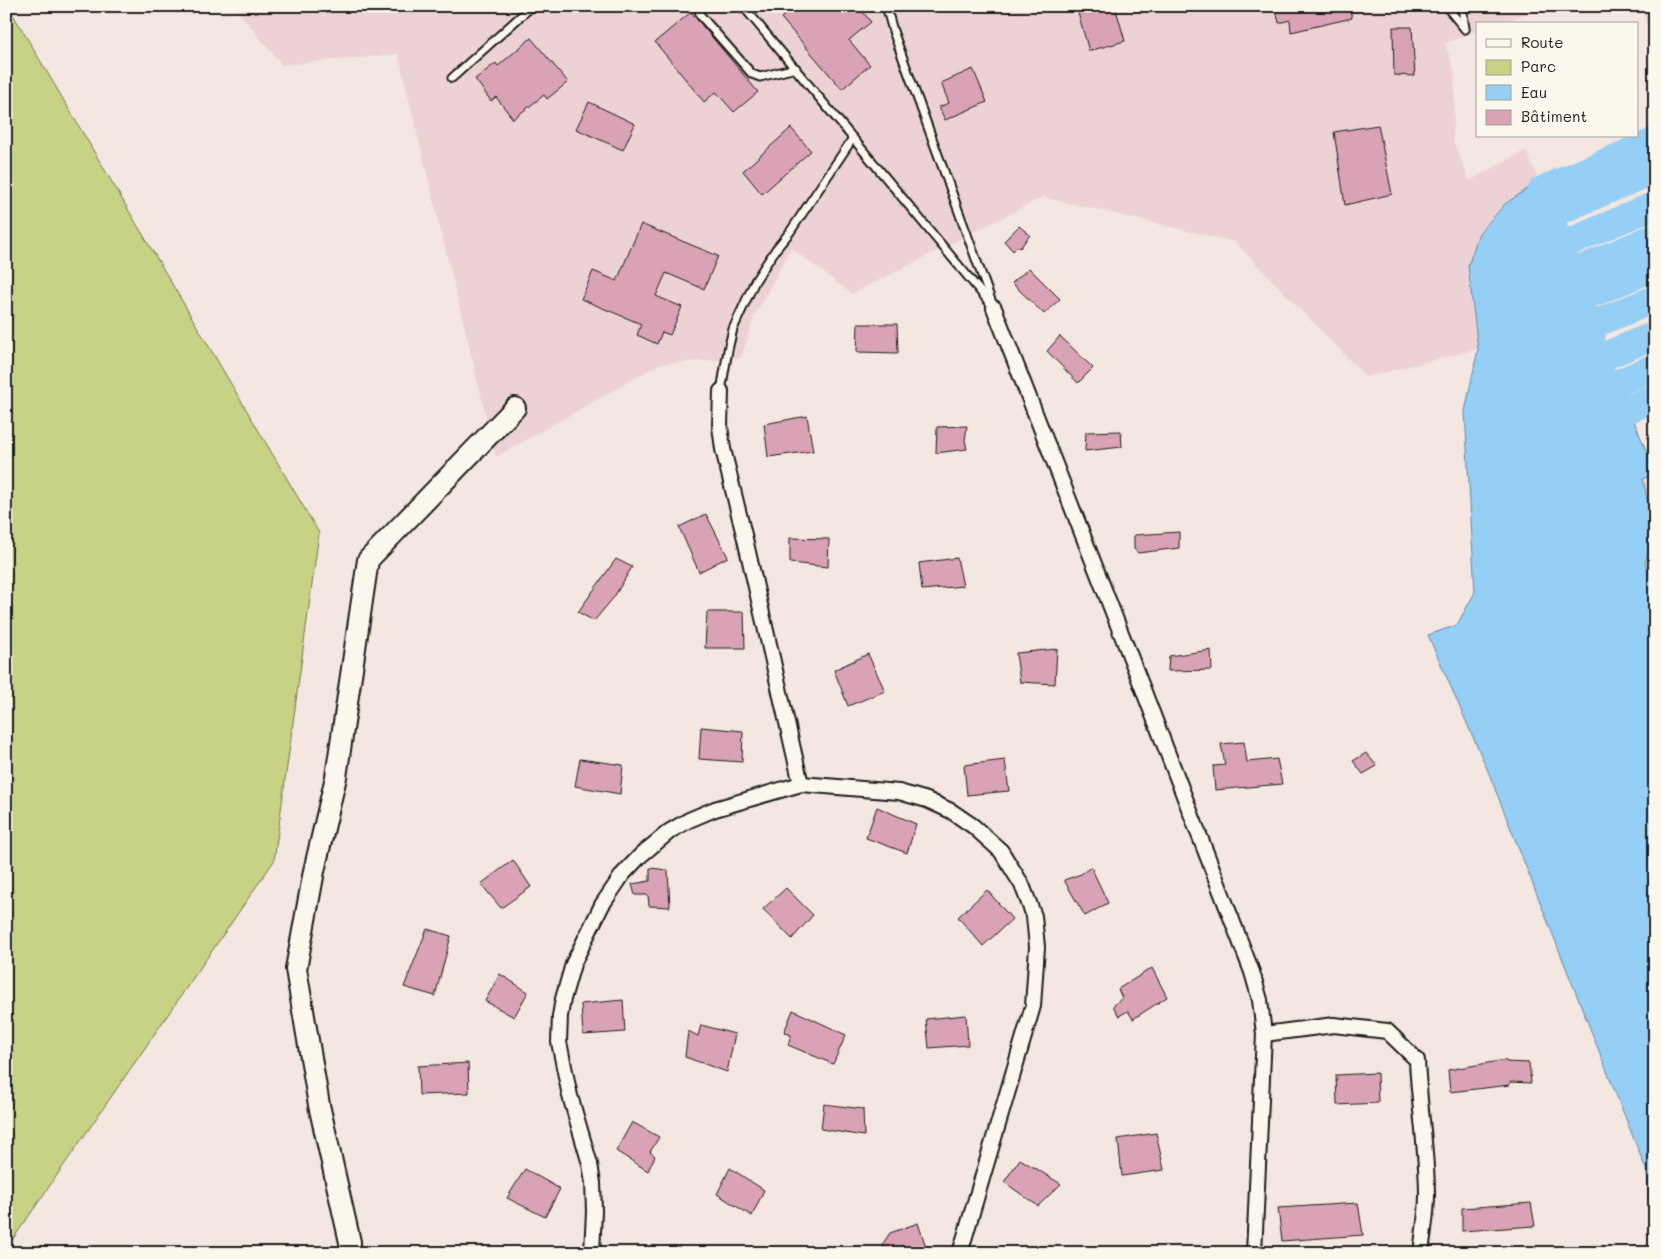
<svg xmlns="http://www.w3.org/2000/svg" width="1661" height="1259" font-family="Mali,sans-serif">
	<rect width="100%" height="100%" fill="#f4e6e1"/>
	<filter id="ink" filterUnits="userSpaceOnUse"><feTurbulence type="fractalNoise" baseFrequency=".02" numOctaves="2"/><feDisplacementMap in="SourceGraphic" scale="10" xChannelSelector="R" yChannelSelector="G"/><feConvolveMatrix kernelMatrix="1 2 1 2 8 2 1 2 1" color-interpolation-filters="sRGB"/></filter>
	<g filter="url(#ink)">
		<g fill="#ecd2d4">
			<path d="M233 6H1547L1498 24H1477V31L1445 43 1455 74 1453 140 1469 181 1526 150 1539 181 1505 204 1479 233 1468 267 1478 349 1366 377 1235 242 1043 197 852 294 791 248 754 317 741 358 660 364 496 457 398 54 282 65Z"/>
			<path d="M1640 6H1655V44Z"/>
			<path d="M1655 474V587L1645 563 1654 534 1643 478Z"/>
		</g>
		<path fill="#c7d285" stroke="#727750" d="M6 6H8L319 533 274 861 6 1249Z"/>
		<path fill="#96cff5" stroke="#65879e" d="M1539 181 1594 324 1655 472V474L1643 479 1654 534 1645 563 1655 587V1253H1653L1647 1172 1488 771 1428 635 1457 625 1475 592 1465 411 1478 349 1468 266 1479 233 1505 204Z"/>
		<g fill="none" stroke-linecap="round" stroke-linejoin="round">
			<g stroke="#96cff5" stroke-width="28">
				<path d="M1549 226 1542 190 1655 141"/>
				<path d="M1555 238 1552 214 1655 170"/>
				<path d="M1566 272 1563 245 1655 205"/>
				<path d="M1575 308 1574 272 1655 237"/>
				<path d="M1582 323 1583 297 1655 267"/>
				<path d="M1587 354 1594 324 1655 299"/>
				<path d="M1584 385 1607 355 1655 335"/>
				<path d="M1582 391 1618 383 1655 367"/>
				<path d="M1594 398 1629 409 1655 398"/>
			</g>
		</g>
		<g fill="#daa2b5" stroke="#1c1c1c">
			<path d="M795 6H858L871 22 849 40 870 65 842 89 781 18Z"/>
			<path d="M1076 6H1115L1125 41 1089 51Z"/>
			<path d="M1275 6H1349L1352 18 1291 32 1290 20 1279 23Z"/>
			<path d="M691 12 758 92 734 112 716 92 704 102 655 42Z"/>
			<path d="M1393 27H1412L1415 76 1394 75Z"/>
			<path d="M531 38 568 82 547 99 544 95 513 119 496 97 491 101 475 79 496 63 498 66Z"/>
			<path d="M973 69 987 102 945 120 939 107 949 103 941 83Z"/>
			<path d="M589 102 635 124 623 150 576 129Z"/>
			<path d="M1378 125 1392 194 1345 205 1334 132Z"/>
			<path d="M791 128 811 151 762 194 743 171Z"/>
			<path d="M641 224 718 256 704 289 666 273 656 296 682 307 670 335 662 332 657 344 637 335 641 324 581 299 593 271 617 281Z"/>
			<path d="M1019 226 1030 235 1020 248 1018 246 1013 251 1004 241Z"/>
			<path d="M1029 268 1060 299 1044 314 1012 283Z"/>
			<path d="M858 324H897L898 353 857 352Z"/>
			<path d="M1060 336 1093 368 1078 383 1047 351Z"/>
			<path d="M807 416 813 451 768 457 764 424Z"/>
			<path d="M967 426 965 440 967 449 936 453 937 427Z"/>
			<path d="M1121 431 1122 447 1085 451 1086 432Z"/>
			<path d="M706 514 728 557 699 572 679 527Z"/>
			<path d="M1179 532V548L1138 553 1134 549V535Z"/>
			<path d="M790 538 829 539 828 567 790 563Z"/>
			<path d="M957 558 963 586 922 590 919 563Z"/>
			<path d="M616 559 632 567 614 597 594 621 578 612Z"/>
			<path d="M707 612H744L745 648H705Z"/>
			<path d="M1057 649 1055 684 1020 682 1016 653Z"/>
			<path d="M1211 650 1212 670 1168 671 1169 656Z"/>
			<path d="M868 654 885 691 848 706 834 670Z"/>
			<path d="M701 727 743 731 742 762 699 759Z"/>
			<path d="M1244 742 1247 762 1277 759 1282 784 1215 790 1213 766 1225 765 1221 744Z"/>
			<path d="M1366 753 1377 766 1363 774 1353 761Z"/>
			<path d="M580 759 623 765 620 794 575 786Z"/>
			<path d="M1005 760 1009 791 967 795 964 765Z"/>
			<path d="M877 807 916 824 907 853 866 838Z"/>
			<path d="M513 860 531 887 501 908 481 884Z"/>
			<path d="M1091 867 1108 903 1085 916 1064 880 1081 874Z"/>
			<path d="M650 868 668 870 670 907 649 906 648 895H635L632 884 650 881Z"/>
			<path d="M786 888 813 915 792 939 763 909Z"/>
			<path d="M987 890 1012 919 983 946 958 917Z"/>
			<path d="M427 929 451 936 435 996 404 987Z"/>
			<path d="M1152 968 1167 997 1133 1019 1128 1011 1119 1016 1113 1006 1122 998 1118 989Z"/>
			<path d="M500 974 528 992 514 1017 485 1001Z"/>
			<path d="M623 1000 625 1032 583 1035 581 1004Z"/>
			<path d="M793 1010 846 1035 833 1064 788 1045 791 1035 784 1032Z"/>
			<path d="M966 1015 968 1045 929 1048 926 1019Z"/>
			<path d="M701 1025 735 1034 727 1072 685 1057 688 1031 698 1036Z"/>
			<path d="M1505 1060 1506 1062 1529 1063 1531 1083 1510 1082V1085L1450 1092 1448 1070Z"/>
			<path d="M468 1063 469 1093 419 1095 418 1066Z"/>
			<path d="M1377 1073 1378 1103 1337 1105 1336 1075Z"/>
			<path d="M824 1104 863 1109 864 1136 821 1129Z"/>
			<path d="M632 1122 659 1137 650 1152 655 1156 648 1171 616 1151Z"/>
			<path d="M1156 1133 1164 1170 1122 1176 1118 1139Z"/>
			<path d="M1020 1159 1061 1184 1038 1206 1004 1182Z"/>
			<path d="M730 1168 764 1190 752 1216 717 1194Z"/>
			<path d="M525 1169 560 1189 545 1217 507 1198Z"/>
			<path d="M1358 1203 1363 1235 1282 1241 1278 1208Z"/>
			<path d="M1531 1203 1535 1226 1462 1231V1208Z"/>
			<path d="M918 1223 928 1253H886L882 1245 890 1233Z"/>
		</g>
		<g fill="none" stroke-linecap="round" stroke-linejoin="round">
			<defs>
				<g id="lane">
					<path d="M699 6 700 15 752 74 760 77 796 68"/>
					<path d="M743 6 994 308"/>
					<path d="M886 6 893 31 992 303"/>
					<path d="M1446 6 1465 29"/>
					<path d="M1462 6 1465 29"/>
					<path d="M452 78 532 6"/>
					<path d="M721 391 728 350 733 329 755 281 776 249 790 232 853 138"/>
				</g>
				<g id="street">
					<path d="M994 308 1141 684 1252 972 1260 1000 1264 1034 1254 1253"/>
					<path d="M721 391 720 426 723 449 745 539 801 784"/>
					<path d="M1264 1034 1334 1025 1387 1031 1417 1060C1419 1105 1427 1150 1427 1195 1427 1214 1423 1234 1421 1253"/>
					<path d="M592 1253 594 1211 593 1183 590 1164 570 1096 559 1042 560 1016 563 999 573 964 602 905 623 874 641 855 670 831 689 820 715 809 801 784 899 792 927 800 951 811 973 826 1001 851 1022 885 1034 916 1037 947 1033 1006 960 1253"/>
				</g>
				<path id="secondary" d="M350 1253V1242L319 1105 296 969 314 871 336 777 368 560 515 408"/>
			</defs>
			<use href="#lane" stroke="#1c1c1c" stroke-width="11"/>
			<use href="#street" stroke="#1c1c1c" stroke-width="18"/>
			<use href="#secondary" stroke="#1c1c1c" stroke-width="24"/>
			<use href="#lane" stroke="#fbf7ec" stroke-width="7"/>
			<use href="#street" stroke="#fbf7ec" stroke-width="14"/>
			<use href="#secondary" stroke="#fbf7ec" stroke-width="20"/>
		</g>
	</g>
	<rect width="1661" height="1259" fill="none" stroke="#fbf7ec" stroke-width="25"/>
	<rect x="12" y="12" width="1636" height="1234" fill="none" stroke="#1c1c1c" stroke-width="2" filter="url(#ink)"/>
	<rect x="1476" y="22" width="162" height="115" fill="#fbf7ec" stroke="#a29f99"/>
	<rect x="1486" y="39" width="25" height="8" fill="#fbf7ec" stroke="#a29f99"/>
	<text x="1521" y="48" font-size="15" fill="#1c1c1c">Route</text>
	<rect x="1486" y="60" width="25" height="15" fill="#c7d285" stroke="#a29f99"/>
	<text x="1521" y="72" font-size="15" fill="#1c1c1c">Parc</text>
	<rect x="1486" y="85" width="25" height="15" fill="#96cff5" stroke="#a29f99"/>
	<text x="1521" y="98" font-size="15" fill="#1c1c1c">Eau</text>
	<rect x="1486" y="110" width="25" height="15" fill="#daa2b5" stroke="#a29f99"/>
	<text x="1521" y="122" font-size="15" fill="#1c1c1c">Bâtiment</text>
</svg>
